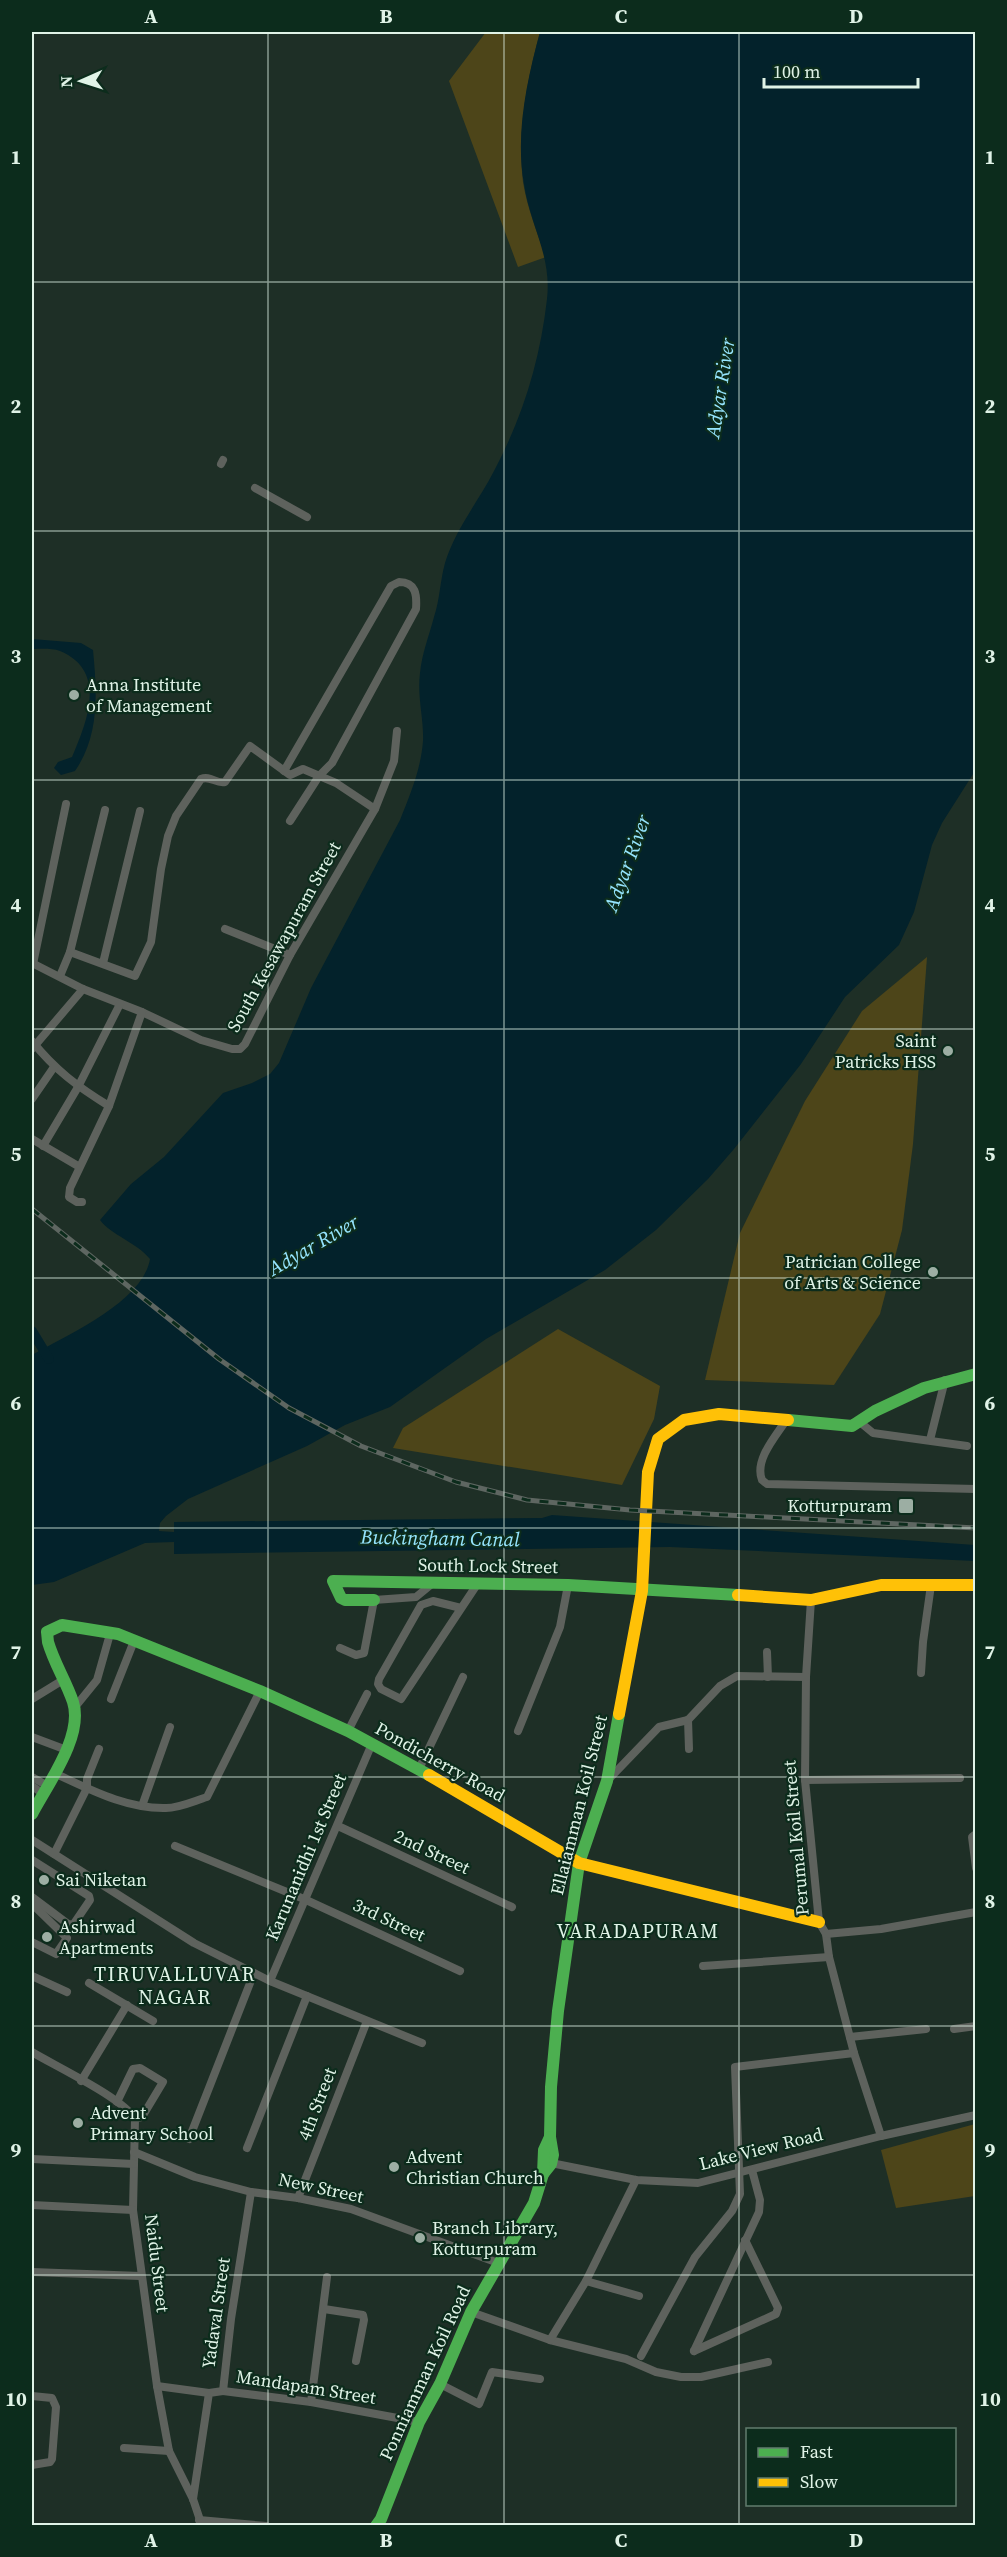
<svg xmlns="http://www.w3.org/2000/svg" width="1007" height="2557" font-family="'Source Serif 4',serif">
	<rect width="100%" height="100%" fill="#1e2f26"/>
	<g fill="#4d4519">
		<path d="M486 32H540C527 80 517 132 523 182 527 207 537 233 546 257L518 267 449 81Z"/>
		<path d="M927 957 913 1144 902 1230 880 1314 834 1385 705 1380 740 1233 805 1101 862 1011Z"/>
		<path d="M558 1329 660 1386 654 1419 622 1485 393 1448 403 1428Z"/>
		<path d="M975 2124V2196L896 2208 881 2150Z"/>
	</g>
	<g fill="#03222b">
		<path d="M540 32H975V771L942 823 932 845 914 912 899 945 845 997 801 1064 734 1149 708 1179 656 1230 605 1270 486 1339 390 1407 345 1425 307 1446 188 1499 166 1516 160 1523 159 1531 174 1532V1522L542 1518 552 1515 975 1545V1561L670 1547 174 1554V1542L145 1543 54 1582 32 1585V1355C67 1335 143 1302 150 1259 136 1242 111 1235 100 1220L131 1184 164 1157 223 1093 252 1083 270 1074 279 1063 311 988 400 820C410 795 421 769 423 741 424 719 417 697 420 673 422 653 429 636 434 617 440 599 440 581 445 563 455 530 478 502 494 471 523 416 540 361 547 299 552 256 530 225 524 184 515 134 527 80 540 32Z"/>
		<path d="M32 639 81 643 93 650C97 692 100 735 75 771L61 775 54 768 58 762 72 757C87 722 108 671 60 651 52 648 40 649 32 649Z"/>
	</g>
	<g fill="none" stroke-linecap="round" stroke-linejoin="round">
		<path stroke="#03222b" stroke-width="10" d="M32 1331 49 1359"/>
		<g stroke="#5e625d" stroke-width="8">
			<path d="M221 464 223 460"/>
			<path d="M255 488 307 517"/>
			<path d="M284 771 391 586 399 582C416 582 417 595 416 609L332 763 319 776 290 821"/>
			<path d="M225 929 290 955"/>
			<path d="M70 952 135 976 151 942 161 869 168 836 176 816 201 779C210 775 216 784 225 782L250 746 290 775 303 769 336 783 375 809"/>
			<path d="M32 963 83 989 142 1012 201 1040 232 1049H240L245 1044 290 955 375 809 394 761 397 731"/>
			<path d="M103 963 140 811"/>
			<path d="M33 964 66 804"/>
			<path d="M60 976 70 952 105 810"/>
			<path d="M32 1041C55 1070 78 1087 109 1106"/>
			<path d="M32 1049 83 989"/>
			<path d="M32 1099 54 1067"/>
			<path d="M32 1139 78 1166"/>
			<path d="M43 1146 78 1087 120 1004"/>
			<path d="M82 1202H77L69 1197 70 1188 109 1106 142 1012"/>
			<path d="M787 1419C776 1436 754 1460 762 1480L767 1484 976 1489"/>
			<path d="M861 1423 873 1433 967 1446"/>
			<path d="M930 1440 945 1380"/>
			<path d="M811 1600 806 1677 805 1780 819 1922 826 1934 829 1957 854 2053 881 2136"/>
			<path d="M461 1608 433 1601 421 1605 379 1679 378 1684 381 1689 401 1699 478 1583"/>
			<path d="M340 1648 356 1655 364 1653 374 1600 416 1597 433 1583"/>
			<path d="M767 1652 768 1677"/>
			<path d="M921 1673 923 1642 931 1585"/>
			<path d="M32 1699 63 1680"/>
			<path d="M111 1699 134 1641"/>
			<path d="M75 1707 97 1680 110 1634"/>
			<path d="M688 1720 689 1749"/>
			<path d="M348 1731 367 1694"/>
			<path d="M518 1731 560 1627 568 1585"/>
			<path d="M32 1737 64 1749"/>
			<path d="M419 1769 463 1677"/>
			<path d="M54 1773C89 1789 126 1809 166 1808 179 1808 194 1801 207 1797L260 1691"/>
			<path d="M32 1777 46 1785"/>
			<path d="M805 1780 960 1778"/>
			<path d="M607 1781 659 1727 688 1720 720 1686 737 1676 806 1677"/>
			<path d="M32 1786 42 1793"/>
			<path d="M142 1806 170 1727"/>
			<path d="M338 1826 512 1907"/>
			<path d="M976 1834 972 1837 976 1868"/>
			<path d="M32 1840 194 1943 270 1981 422 2043"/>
			<path d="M175 1846 304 1899 460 1971"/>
			<path d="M54 1854 87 1788V1779L99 1749"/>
			<path d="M32 1860 89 1896 90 1900 73 1925 68 1924 32 1897"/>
			<path d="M32 1904 67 1938 56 1954 32 1942"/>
			<path d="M826 1934 881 1929 976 1912"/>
			<path d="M703 1966 829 1957"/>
			<path d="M32 1976 67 1992"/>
			<path d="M270 1981 371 1746"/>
			<path d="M89 1983 153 2021"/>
			<path d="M954 2029 976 2026"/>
			<path d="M850 2037 926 2029"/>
			<path d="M32 2052C55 2066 123 2098 135 2119L133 2210 157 2386 169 2451 193 2499 202 2526"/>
			<path d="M81 2081 127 2005"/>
			<path d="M117 2102 133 2069 140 2068 163 2082 142 2117 135 2119"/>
			<path d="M189 2139 254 1973"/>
			<path d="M247 2148 307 1996"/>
			<path d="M134 2152 195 2177 251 2192 298 2198 351 2209 501 2264"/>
			<path d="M32 2159 134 2164"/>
			<path d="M551 2163 636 2180 698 2183 881 2136 976 2115"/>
			<path d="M298 2198 367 2021"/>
			<path d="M32 2205 133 2210"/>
			<path d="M32 2272 141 2276"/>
			<path d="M586 2281 639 2296"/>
			<path d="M324 2309 363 2315 364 2320 356 2361"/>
			<path d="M471 2312 550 2340 626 2359 656 2372 681 2377H701L768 2362"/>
			<path d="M550 2340 586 2281 636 2180"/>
			<path d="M694 2351 759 2212 760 2200 752 2170"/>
			<path d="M694 2351 776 2314 778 2308 745 2240"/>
			<path d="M641 2356 695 2257 732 2211 740 2194 735 2067 854 2053"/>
			<path d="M440 2384 479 2404 492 2372 540 2379"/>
			<path d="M157 2386 209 2393"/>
			<path d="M223 2391 311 2402 419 2422"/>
			<path d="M32 2396 52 2398 56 2407 52 2459 50 2462 32 2465"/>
			<path d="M311 2402 327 2277"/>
			<path d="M124 2448 169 2451"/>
			<path d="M193 2499 209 2393 223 2391 231 2319 251 2192"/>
			<path d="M199 2520 266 2526"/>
		</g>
		<g stroke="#4caf50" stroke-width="12">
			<path d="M788 1420 852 1426 875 1411 924 1388 976 1374"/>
			<path d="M374 1600H345L341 1598 333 1581 568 1585 738 1595"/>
			<path d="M32 1814C47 1785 84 1736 73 1702 66 1681 54 1663 48 1642L47 1632 62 1625 118 1634 260 1691 348 1731 429 1775"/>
			<path d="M543 2174 551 2164 553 2155 550 2137 551 2087 558 2011 579 1863 607 1781 619 1714"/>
			<path d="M376 2526 381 2519 419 2422 440 2384 471 2312 534 2203 543 2174 544 2150 550 2137"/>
		</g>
		<g stroke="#ffc107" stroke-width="12">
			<path d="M738 1595 811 1600 881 1585H976"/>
			<path d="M619 1714 642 1591 648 1472 658 1439 684 1420 719 1414 788 1420"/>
			<path d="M429 1775 579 1863 819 1922"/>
		</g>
		<defs>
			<path id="rail" d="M32 1209 219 1359 289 1408 361 1446 456 1482 527 1500 630 1510 976 1528"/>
		</defs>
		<use href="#rail" stroke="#5e6661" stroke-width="5"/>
		<use href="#rail" stroke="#0c2c1c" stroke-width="3" stroke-dasharray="9" stroke-linecap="butt"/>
	</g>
	<path fill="none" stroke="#e0f3e7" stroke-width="1.5" stroke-opacity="0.55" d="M268 32V2526M504 32V2526M739 32V2526M32 282H976M32 531H976M32 780H976M32 1029H976M32 1278H976M32 1528H976M32 1777H976M32 2026H976M32 2275H976"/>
	<g fill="#9caea3" stroke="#0c2c1c" stroke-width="2">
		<circle cx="74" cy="695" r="6"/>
		<circle cx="948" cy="1051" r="6"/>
		<circle cx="933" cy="1272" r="6"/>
		<rect x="898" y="1498" width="16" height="16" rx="3"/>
		<circle cx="44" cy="1880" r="6"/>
		<circle cx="47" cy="1937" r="6"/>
		<circle cx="78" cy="2123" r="6"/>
		<circle cx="394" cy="2167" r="6"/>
		<circle cx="420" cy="2238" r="6"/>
	</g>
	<g text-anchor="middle" stroke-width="4.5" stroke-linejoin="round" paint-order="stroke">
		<g font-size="18" fill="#e0f3e7" stroke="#0c2c1c" text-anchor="start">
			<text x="86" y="691">Anna Institute<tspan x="86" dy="21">of Management</tspan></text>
			<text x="936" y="1047" text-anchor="end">Saint<tspan x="936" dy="21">Patricks HSS</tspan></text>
			<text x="921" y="1268" text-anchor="end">Patrician College<tspan x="921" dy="21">of Arts &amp; Science</tspan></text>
			<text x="892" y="1512" text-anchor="end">Kotturpuram</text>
			<text x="56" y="1886">Sai Niketan</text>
			<text x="59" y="1933">Ashirwad<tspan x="59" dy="21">Apartments</tspan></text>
			<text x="90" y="2119">Advent<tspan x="90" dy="21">Primary School</tspan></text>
			<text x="406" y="2163">Advent<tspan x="406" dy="21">Christian Church</tspan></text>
			<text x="432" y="2234">Branch Library,<tspan x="432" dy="21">Kotturpuram</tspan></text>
		</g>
		<g font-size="18" fill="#e0f3e7" stroke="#0c2c1c">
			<text transform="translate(284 937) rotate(-61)" y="6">South Kesawapuram Street</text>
			<text transform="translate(488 1566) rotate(1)" y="6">South Lock Street</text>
			<text transform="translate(440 1762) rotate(29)" y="6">Pondicherry Road</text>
			<text transform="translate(579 1805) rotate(-76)" y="6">Ellaiamman Koil Street</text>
			<text transform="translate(796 1838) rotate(-95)" y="6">Perumal Koil Street</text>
			<text transform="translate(432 1852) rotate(25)" y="6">2nd Street</text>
			<text transform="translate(306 1857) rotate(-67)" y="6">Karunanidhi 1st Street</text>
			<text transform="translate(389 1920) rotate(25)" y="6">3rd Street</text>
			<text transform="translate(317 2104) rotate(-69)" y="6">4th Street</text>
			<text transform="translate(761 2149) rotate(-14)" y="6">Lake View Road</text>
			<text transform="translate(321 2188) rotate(12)" y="6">New Street</text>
			<text transform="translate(157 2263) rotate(83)" y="6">Naidu Street</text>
			<text transform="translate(216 2313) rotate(-82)" y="6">Yadaval Street</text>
			<text transform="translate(425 2373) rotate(-65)" y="6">Ponniamman Koil Road</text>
			<text transform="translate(306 2387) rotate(9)" y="6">Mandapam Street</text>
		</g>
		<g font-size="20" font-style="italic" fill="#96e5fe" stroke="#0c2c1c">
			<text transform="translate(720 388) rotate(-81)" y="7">Adyar River</text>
			<text transform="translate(627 863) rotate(-70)" y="7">Adyar River</text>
			<text transform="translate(313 1245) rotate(-30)" y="7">Adyar River</text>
			<text transform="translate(440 1538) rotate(1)" y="7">Buckingham Canal</text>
		</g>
		<g font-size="20" letter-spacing="1.5" fill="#e0f3e7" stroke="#0c2c1c">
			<text x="638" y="1938">VARADAPURAM</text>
			<text x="175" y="1981">TIRUVALLUVAR<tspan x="175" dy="23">NAGAR</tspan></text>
		</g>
	</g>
	<rect width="1007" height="2557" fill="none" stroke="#0c2c1c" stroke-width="66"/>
	<rect x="746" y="2428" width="210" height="78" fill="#0c2c1c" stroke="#617c6d" stroke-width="1.5"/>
	<rect x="758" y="2448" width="30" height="9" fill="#4caf50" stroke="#617c6d" stroke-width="1.5"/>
	<text x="800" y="2458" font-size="18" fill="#e0f3e7">Fast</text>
	<rect x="758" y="2478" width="30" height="9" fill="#ffc107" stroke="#617c6d" stroke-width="1.5"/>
	<text x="800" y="2488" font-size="18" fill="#e0f3e7">Slow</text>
	<g transform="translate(81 81) rotate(267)" stroke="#0c2c1c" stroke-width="4.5" paint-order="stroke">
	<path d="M0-4.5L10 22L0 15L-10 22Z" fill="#e0f3e7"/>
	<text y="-9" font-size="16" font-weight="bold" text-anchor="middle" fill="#e0f3e7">N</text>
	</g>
	<path d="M764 78v9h154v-9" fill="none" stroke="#e0f3e7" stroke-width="3"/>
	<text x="773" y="78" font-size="18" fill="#e0f3e7" stroke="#0c2c1c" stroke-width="4.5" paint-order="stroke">100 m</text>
	<rect x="33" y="33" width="941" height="2491" fill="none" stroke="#e0f3e7" stroke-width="2"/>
	<g font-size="20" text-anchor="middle" font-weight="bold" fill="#e0f3e7">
		<text x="151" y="23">A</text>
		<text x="386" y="23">B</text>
		<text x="621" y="23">C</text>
		<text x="856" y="23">D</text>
		<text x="16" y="164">1</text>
		<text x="990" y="164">1</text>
		<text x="16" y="413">2</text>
		<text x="990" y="413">2</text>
		<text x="16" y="663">3</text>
		<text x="990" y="663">3</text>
		<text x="16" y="912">4</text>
		<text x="990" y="912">4</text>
		<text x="16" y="1161">5</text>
		<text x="990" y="1161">5</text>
		<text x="16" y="1410">6</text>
		<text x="990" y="1410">6</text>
		<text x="16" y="1659">7</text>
		<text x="990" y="1659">7</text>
		<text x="16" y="1908">8</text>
		<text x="990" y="1908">8</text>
		<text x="16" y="2157">9</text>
		<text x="990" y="2157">9</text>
		<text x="16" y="2406">10</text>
		<text x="990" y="2406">10</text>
		<text x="151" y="2547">A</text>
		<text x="386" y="2547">B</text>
		<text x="621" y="2547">C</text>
		<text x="856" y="2547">D</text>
	</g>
</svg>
